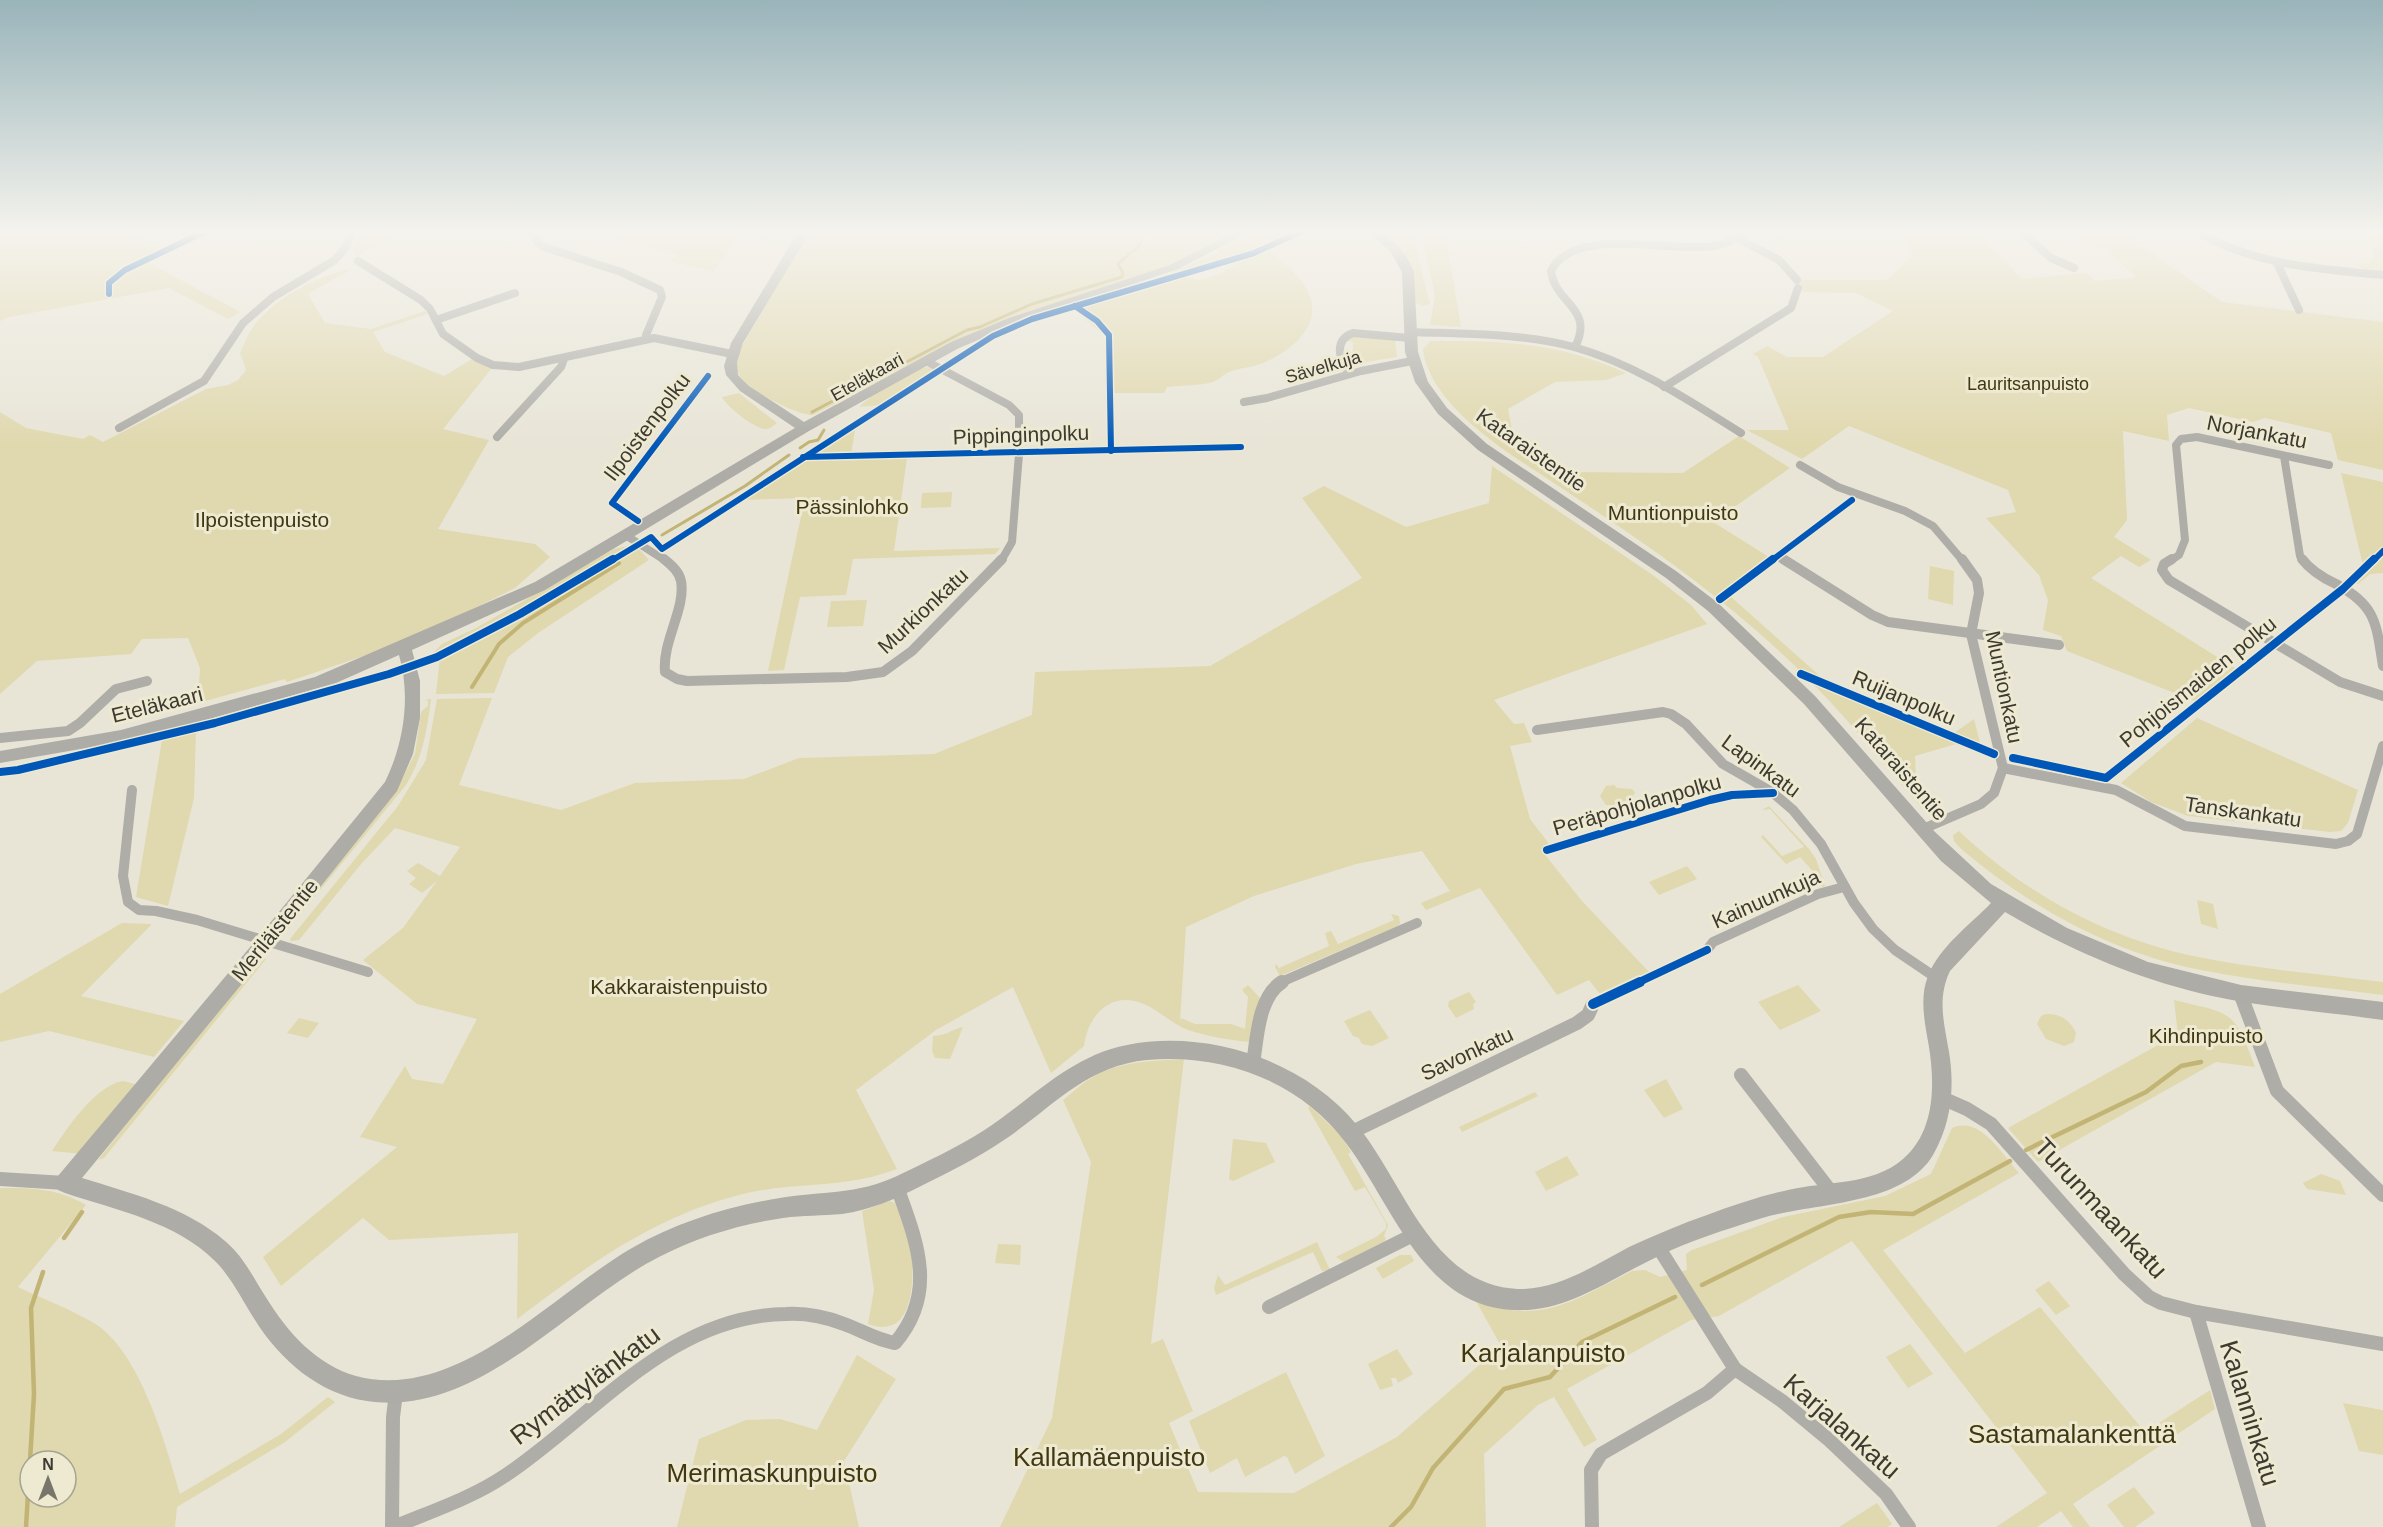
<svg xmlns="http://www.w3.org/2000/svg" width="2383" height="1527" font-family="Helvetica,sans-serif">
	<rect width="100%" height="100%" fill="#e8e5d7"/>
	<g fill="#e0d8ae" fill-rule="evenodd">
		<path d="M0 232H124L160 251 199 232H213L149 263 240 312 228 319 169 288 9 317 0 321Z"/>
		<path d="M357 232H407L357 256 352 250 359 237H357Z"/>
		<path d="M609 232H744L713 271 669 261 677 255 614 238Z"/>
		<path d="M809 232H1237L1188 257 1152 272 1008 319 933 353 813 415C797 415 749 391 740 376 735 369 737 360 738 353Z"/>
		<path d="M1251 232H1296L1271 246 1172 275 1171 272 1208 257Z"/>
		<path d="M1381 232H1399L1414 241 1430 304 1422 306 1416 303C1413 273 1409 249 1381 232Z"/>
		<path d="M1421 232H1454L1446 237 1461 327 1430 325 1435 296Z"/>
		<path d="M1899 232H1976L2022 279 2086 273 2095 281 2136 277 2105 248 2093 250 2074 232H2121L2222 302 2383 322V470L2338 460 2331 433 2265 418 2253 422 2189 408 2167 415 2169 441 2123 431 2127 520 2114 537 2151 560 2139 567 2121 556 2091 578 2235 668 2195 701 2067 651 2061 636 2043 630 2048 600 2039 575 1986 518 2016 512 2008 490 1849 426 1802 459 1747 430H1789L1758 357 1753 354 1767 346 1787 357H1823L1893 311 1856 293 1803 292 1800 280H1887L1913 255Z"/>
		<path d="M2362 232H2375L2383 236V273L2370 272 2357 265 2369 263 2374 257 2373 251Z"/>
		<path d="M1269 250C1282 262 1299 274 1307 290 1326 325 1289 353 1260 364 1250 368 1238 368 1229 372 1223 375 1218 380 1213 382 1199 386 1181 385 1167 387L1164 393H1106L1105 336 1072 308H1082L1173 279 1184 277 1200 280 1220 274 1245 258Z"/>
		<path d="M345 270H350L308 294 325 323 371 329 425 311 427 314 373 332 385 352 444 376 472 359 492 368 443 429 489 440 438 529 535 544 550 557 515 588 471 610 384 649 287 682 285 679 198 703 200 668 188 638 142 639 131 654 37 661 0 694V412L26 428 83 439 90 435 103 442 206 389 228 385 238 380 246 370 240 353C245 343 249 331 256 323 278 297 312 279 345 270Z"/>
		<path d="M1352 336 1395 338 1397 357 1348 365 1344 361H1352L1353 342 1346 341Z"/>
		<path d="M1431 341C1504 341 1557 342 1626 373L1606 380 1555 382 1508 409 1514 440 1563 472 1683 473 1739 436 1790 468 1713 522 1777 562 1731 597 1820 676 1954 733 1974 719 1983 755 1956 744 1915 756 1916 781 1938 807 1924 811C1882 761 1841 710 1794 665 1710 584 1619 526 1522 462 1486 438 1428 396 1423 349Z"/>
		<path d="M928 367 935 370 881 405 859 407C872 394 910 370 928 367Z"/>
		<path d="M739 393 777 423C773 426 769 430 764 429 753 427 727 407 722 397Z"/>
		<path d="M856 425 851 454 1009 450V455L907 458 894 551 1000 548 995 554 853 559 846 595 800 597 784 670 768 671 805 498 742 500Z"/>
		<path d="M1492 466 1654 576 1691 605 1707 624 1494 700 1514 724 1524 723 1532 742 1510 746 1530 819 1550 845 1546 856 1582 901 1649 972 1600 994 1589 980 1557 995 1480 888 1426 910 1421 903 1450 891 1422 851 1356 864 1254 896 1186 927 1180 1022 1181 1018 1195 1024H1231L1245 1029 1248 997 1242 990 1248 985 1260 998 1252 1042C1232 1041 1207 1036 1188 1030 1172 1024 1160 1011 1144 1004 1111 990 1088 1015 1084 1046L1051 1073 1013 987 936 1030 856 1090 897 1169C885 1173 873 1177 862 1179 821 1187 780 1184 739 1195 651 1218 589 1265 517 1319L518 1233 389 1240 363 1218 281 1286 263 1257 397 1147 360 1137 405 1066 412 1079 443 1084 477 1019 417 1004 363 960 403 928 437 881 422 893 409 884 416 878 407 871 418 863 440 876 460 847 395 828 362 863 299 940 291 941 290 939 398 806 426 760 437 699 492 698 459 785 561 810 635 783 744 779 799 758 934 754 1032 715 1035 672 1210 666 1362 578 1302 498 1324 486 1406 527 1489 503Z"/>
		<path d="M2341 473 2383 482V573L2370 574 2358 584 2343 581 2363 565Z"/>
		<path d="M952 492 951 507 921 508 922 493Z"/>
		<path d="M628 546 508 617 429 657 442 644 476 628 614 549Z"/>
		<path d="M638 548 649 560 538 633 508 657 494 693 436 694 440 657 482 636Z"/>
		<path d="M1930 566 1954 571 1953 605 1928 599Z"/>
		<path d="M867 600 863 626 827 627 831 601Z"/>
		<path d="M431 699C427 730 423 757 406 785L284 934 285 929 400 783 415 754 421 712 428 706V701L425 700Z"/>
		<path d="M2197 718 2358 790 2348 823 2341 831 2330 832 2188 816 2151 802 2121 783Z"/>
		<path d="M196 730 194 798 168 906 136 897 162 740Z"/>
		<path d="M1614 785 1617 788 1632 789 1635 793 1625 805H1606L1600 796 1606 786Z"/>
		<path d="M1769 806 1809 849 1816 859 1825 886 1824 887 1816 885 1812 881 1819 878 1800 857 1786 864 1761 837 1763 835 1782 856 1804 847 1770 809 1762 810Z"/>
		<path d="M1959 831C2024 893 2105 937 2193 956 2255 969 2320 974 2383 982V995C2323 987 2261 982 2201 970 2111 953 2028 906 1959 847L1954 841 1953 835Z"/>
		<path d="M1687 866 1697 879 1659 895 1649 882Z"/>
		<path d="M2197 900 2213 904 2218 929 2201 924Z"/>
		<path d="M1391 914 1399 916 1400 923 1398 926 1280 976 1275 967 1276 964 1279 968 1329 946 1325 933 1331 931 1338 944 1394 920Z"/>
		<path d="M122 923 152 924 81 996 184 1021 154 1057 49 1031 0 1042V994Z"/>
		<path d="M260 957 266 959 104 1158 98 1160Z"/>
		<path d="M1798 985 1821 1011 1780 1030 1758 1002Z"/>
		<path d="M1469 992 1476 1002 1473 1004 1474 1009 1456 1018 1448 1006 1449 1001Z"/>
		<path d="M2174 1000C2232 1014 2234 1009 2255 1067L2216 1062 2038 1162 2008 1128 2178 1034Z"/>
		<path d="M1370 1010 1389 1038 1372 1046 1362 1044 1359 1038 1353 1036 1344 1021Z"/>
		<path d="M2046 1014C2059 1013 2070 1020 2076 1033L2074 1042 2064 1046 2046 1039 2037 1024 2041 1016Z"/>
		<path d="M299 1018 319 1023 308 1038 287 1033Z"/>
		<path d="M963 1027 950 1059 935 1058 932 1050 933 1036C949 1035 950 1030 963 1027Z"/>
		<path d="M1184 1059 1151 1344 1163 1339 1193 1411 1169 1423 1198 1492 1294 1493 1397 1437 1501 1346 1476 1301C1541 1326 1575 1300 1632 1271L1645 1270 1660 1277 1687 1270 1686 1254 1692 1250 1783 1217 1885 1196 1931 1174 1952 1128C1980 1115 2003 1155 2019 1173L1883 1250 1965 1353 2040 1307 2145 1432 2210 1390 2215 1409 2073 1504 2090 1527H2073L2061 1511 2037 1527H1996L2047 1493 1852 1241 1719 1316 1691 1320 1567 1389 1597 1440 1584 1447 1554 1397 1538 1405 1484 1454 1486 1527H1000L1052 1418 1091 1162 1063 1100C1073 1092 1082 1083 1093 1077 1119 1061 1154 1061 1184 1059Z"/>
		<path d="M1666 1079 1683 1109 1664 1118 1644 1090Z"/>
		<path d="M123 1081 135 1084 83 1154 52 1151C67 1128 95 1086 123 1081Z"/>
		<path d="M1535 1092 1538 1096 1462 1132 1459 1127Z"/>
		<path d="M1310 1106 1343 1138 1351 1152 1348 1154 1388 1225 1384 1236 1386 1239 1383 1242 1344 1262 1336 1257 1376 1237 1386 1229V1223L1365 1187 1355 1191 1308 1108Z"/>
		<path d="M1233 1139 1266 1143 1275 1162 1233 1181 1229 1179Z"/>
		<path d="M1567 1156 1579 1175 1546 1191 1535 1172Z"/>
		<path d="M2321 1174 2340 1181 2346 1195 2307 1189 2303 1183Z"/>
		<path d="M0 1188C33 1188 57 1188 86 1205L18 1287C43 1299 70 1309 94 1323 140 1351 166 1445 180 1494L281 1434 328 1397 335 1402 285 1442 177 1507 175 1527H0ZM30 1461H66V1497H30Z"/>
		<path d="M890 1201 895 1203C902 1218 910 1239 912 1256 914 1286 912 1340 868 1324L874 1290 862 1211Z"/>
		<path d="M1317 1242 1330 1270 1322 1271 1313 1252 1216 1295 1214 1288 1218 1275 1225 1285Z"/>
		<path d="M998 1244 1021 1245 1020 1265 995 1263Z"/>
		<path d="M1400 1255H1411L1414 1261 1383 1279 1376 1268Z"/>
		<path d="M2049 1281 2070 1306 2056 1315 2035 1290Z"/>
		<path d="M1910 1344 1933 1374 1908 1388 1886 1357Z"/>
		<path d="M1397 1349 1413 1374 1398 1383 1396 1378H1391L1393 1386 1380 1390 1368 1364Z"/>
		<path d="M857 1355 896 1379 844 1461 859 1527H677L699 1439 746 1420 780 1419 817 1430Z"/>
		<path d="M1286 1372 1325 1456 1295 1474 1287 1457 1284 1456 1245 1477 1237 1458 1210 1473 1189 1421Z"/>
		<path d="M2343 1403 2383 1410V1455L2359 1451Z"/>
		<path d="M2134 1487 2155 1513 2135 1527H2124L2107 1505Z"/>
		<path d="M1877 1503 1892 1524 1888 1527H1839Z"/>
	</g>
	<g fill="none" stroke-linecap="round" stroke-linejoin="round">
		<g stroke="#c2b475" stroke-width="3">
			<path d="M812 412 967 330 980 327 1032 304 1122 277 1123 273 1118 264 1140 245 1142 237 1149 232"/>
			<path d="M800 448 809 442 818 440 824 430"/>
			<path d="M662 535 745 486 789 455"/>
		</g>
		<path stroke="#c2b475" stroke-width="4" d="M472 687 499 644 523 623 619 563"/>
		<g stroke="#c2b475" stroke-width="4.5">
			<path d="M2026 1150 2146 1092 2181 1066 2201 1062"/>
			<path d="M64 1238 82 1212"/>
			<path d="M1702 1285 1839 1217 1871 1212 1913 1214 2010 1161"/>
			<path d="M26 1527 34 1394 31 1308 43 1272"/>
			<path d="M1391 1527 1411 1507 1433 1468 1504 1389 1550 1377 1582 1342 1675 1297"/>
		</g>
		<g stroke="#aeada8" stroke-width="8">
			<path d="M534 232 538 243 544 247 621 272 660 290 662 297 646 335 648 339"/>
			<path d="M2022 232 2051 258 2074 268"/>
			<path d="M2197 232C2255 265 2318 269 2383 275"/>
			<path d="M1737 238 1779 260 1797 280"/>
			<path d="M358 261 421 300 430 309 443 334 477 358 493 365 519 367 654 338 732 354"/>
			<path d="M2277 263 2299 310"/>
			<path d="M436 320 515 293"/>
			<path d="M1410 332C1465 334 1521 333 1574 347 1635 364 1688 400 1741 433"/>
			<path d="M1575 347C1595 308 1555 304 1551 271 1575 222 1680 257 1723 244 1730 242 1737 236 1743 232"/>
			<path d="M926 361 1009 405 1019 415V454L1012 542 1001 561"/>
			<path d="M1350 374C1339 361 1333 340 1353 333L1410 338"/>
			<path d="M1664 387 1791 308 1798 288"/>
			<path d="M1244 402 1267 398 1361 371 1412 361"/>
			<path d="M119 428 204 381 243 323 273 297 335 260 347 246 351 232"/>
			<path d="M497 437 561 367 564 359"/>
			<path d="M2284 456 2300 556 2303 561"/>
			<path d="M1800 465 1838 487 1905 511 1933 526 1963 561"/>
			<path d="M627 536 666 561"/>
			<path d="M1778 556 1785 561"/>
			<path d="M2170 561 2179 555 2185 540 2176 445 2181 439 2197 437 2329 465"/>
		</g>
		<g stroke="#aeada8" stroke-width="10">
			<path d="M664 559C671 565 679 571 681 581 686 609 662 641 665 672L677 679 687 681 847 677 883 672 912 651 1002 559"/>
			<path d="M1783 559 1872 615 1888 622 2059 645"/>
			<path d="M2172 559 2164 564 2162 570 2169 580 2340 682 2383 696"/>
			<path d="M2302 559C2311 571 2323 578 2336 584 2377 606 2376 624 2383 666"/>
			<path d="M1537 730 1663 712 1671 714 1686 724 1723 764 1772 792 1793 810 1821 844 1854 903 1873 929 1895 950 1935 977"/>
			<path d="M0 738 68 731 80 723 116 689 147 681"/>
			<path d="M2003 768 2116 790 2185 826 2336 844 2348 841 2357 834 2383 746"/>
			<path d="M132 790 123 876 128 902 139 910 156 911 197 920 368 972"/>
			<path d="M1923 829 1981 804 1994 793 2003 768 1971 634 1979 593 1977 580 1962 559"/>
			<path d="M1707 950 1713 942 1818 894 1844 887"/>
			<path d="M1279 983 1417 923"/>
		</g>
		<g stroke="#aeada8" stroke-width="14">
			<path d="M2240 993 2277 1091 2383 1195"/>
			<path d="M1253 1064C1257 1039 1258 997 1282 982"/>
			<path d="M1741 1075 1832 1193"/>
			<path d="M1942 1098 1967 1109 1991 1124 2124 1274 2149 1297 2161 1303 2196 1312 2383 1344"/>
			<path d="M1352 1132 1577 1023 1588 1015 1593 1004"/>
			<path d="M0 1179 65 1183"/>
			<path d="M1657 1245 1735 1369 1782 1401 1828 1439 1886 1494 1909 1527"/>
			<path d="M1269 1307 1415 1234"/>
			<path d="M2196 1312 2259 1527"/>
			<path d="M392 1527 393 1417 396 1393"/>
			<path d="M394 1527C432 1511 472 1498 506 1475 594 1416 670 1315 786 1314 805 1313 826 1317 844 1324 861 1330 876 1340 895 1343 938 1293 917 1242 897 1187"/>
			<path d="M1592 1527 1591 1470 1601 1454 1707 1393 1735 1369"/>
		</g>
		<path fill="#adaca6" fill-rule="evenodd" d="M798 232H810L743 343 737 362 738 375 749 386 804 422 951 342 1009 318 1170 265 1235 232H1250L1178 269 1017 324 959 348 809 431 545 590 412 650 420 681V718L413 754 397 791 273 946 82 1178C130 1193 186 1207 225 1241 244 1257 254 1279 267 1299 288 1333 317 1365 356 1376 458 1403 552 1294 632 1248 677 1222 729 1206 780 1198 822 1191 857 1195 897 1176 926 1162 956 1148 983 1131 1030 1101 1069 1056 1127 1045 1207 1029 1303 1060 1356 1124 1404 1181 1430 1285 1518 1289 1558 1290 1595 1265 1629 1247 1655 1235 1681 1224 1707 1215 1734 1205 1761 1196 1788 1190 1826 1181 1872 1186 1903 1159 1935 1132 1935 1085 1929 1047 1925 1023 1919 999 1928 976 1939 947 1970 925 1991 903L1941 861 1804 704 1708 611 1666 578 1478 450 1438 414 1415 382 1405 352 1402 272 1390 251 1367 232C1391 232 1405 251 1414 272L1418 352 1428 382 1447 408 1487 444 1676 571 1718 603 1815 696 1935 832 1991 884 2067 928 2148 962 2241 985 2383 1002V1020C2326 1012 2268 1008 2212 996 2139 980 2069 950 2005 912L1950 971C1937 998 1944 1023 1949 1052 1955 1088 1951 1124 1933 1155 1902 1207 1812 1202 1759 1219 1725 1230 1691 1240 1659 1256 1617 1275 1575 1307 1528 1310 1425 1316 1396 1209 1346 1143 1300 1081 1222 1053 1147 1060 1085 1066 1052 1108 1004 1140 978 1158 949 1172 921 1186 896 1199 870 1210 842 1214 823 1216 803 1215 783 1218 741 1224 697 1237 659 1257 568 1303 479 1418 367 1401 319 1394 280 1360 255 1320 242 1300 232 1278 215 1261 176 1222 116 1210 65 1193L58 1190 55 1183 58 1176 261 934 385 782C404 743 411 697 399 655L336 683 221 716 121 742 0 763V751L121 730 315 677 535 582 795 428 740 391 726 375 724 366 731 343Z"/>
		<defs>
			<g id="cycleway-far2">
				<path d="M109 294V283L125 270 204 232"/>
				<path d="M1075 306 1097 321 1109 335 1111 451"/>
				<path d="M803 457 1241 447"/>
				<path d="M638 521 612 503 708 376"/>
				<path d="M611 561 651 537 662 549 993 336 1032 319 1254 253 1300 232"/>
				<path d="M1771 561 1852 500"/>
				<path d="M2373 561 2383 551"/>
			</g>
			<g id="cycleway-far1">
				<path d="M1720 599 1773 559"/>
				<path d="M1801 674 1994 754"/>
				<path d="M2013 758 2106 778 2343 589 2374 559"/>
				<path d="M0 772 18 770 215 723 389 674 437 657 520 614 613 559"/>
				<path d="M1547 850 1710 800 1732 795 1773 793"/>
				<path d="M1637 983 1707 950"/>
			</g>
			<path id="cycleway" d="M1593 1004 1640 982"/>
		</defs>
		<use href="#cycleway-far2" stroke="#eee9d1" stroke-width="9"/>
		<use href="#cycleway-far1" stroke="#eee9d1" stroke-width="11"/>
		<use href="#cycleway" stroke="#eee9d1" stroke-width="14"/>
		<use href="#cycleway-far2" stroke="#0057b8" stroke-width="6"/>
		<use href="#cycleway-far1" stroke="#0057b8" stroke-width="8"/>
		<use href="#cycleway" stroke="#0057b8" stroke-width="10"/>
	</g>
	<linearGradient id="sky" x2="0" y2="1"><stop stop-color="#99b4ba"/><stop offset="0.52" stop-color="#f5f3ed"/><stop offset="1" stop-color="#f5f3ed" stop-opacity="0"/></linearGradient>
	<rect width="2383" height="446" fill="url(#sky)"/>
	<g text-anchor="middle" stroke-width="6" stroke-linejoin="round" paint-order="stroke">
		<g font-size="18" fill="#3c3a31" stroke="#eee9d1">
			<text transform="translate(1323 367) rotate(-16)" y="6">Sävelkuja</text>
			<text transform="translate(867 377) rotate(-29)" y="6">Eteläkaari</text>
		</g>
		<g font-size="18" fill="#403813" stroke="#eee9d1">
			<text x="2028" y="390">Lauritsanpuisto</text>
		</g>
		<g font-size="21" fill="#3c3a31" stroke="#eee9d1">
			<text transform="translate(647 427) rotate(-53)" y="7">Ilpoistenpolku</text>
			<text transform="translate(2257 432) rotate(11)" y="7">Norjankatu</text>
			<text transform="translate(1021 435) rotate(-2)" y="7">Pippinginpolku</text>
			<text transform="translate(1531 450) rotate(35)" y="7">Kataraistentie</text>
			<text transform="translate(923 611) rotate(-43)" y="7">Murkionkatu</text>
			<text transform="translate(2198 682) rotate(-39)" y="7">Pohjoismaiden polku</text>
			<text transform="translate(2004 687) rotate(78)" y="7">Muntionkatu</text>
			<text transform="translate(1904 698) rotate(23)" y="7">Ruijanpolku</text>
			<text transform="translate(157 705) rotate(-14)" y="7">Eteläkaari</text>
			<text transform="translate(1761 766) rotate(36)" y="7">Lapinkatu</text>
			<text transform="translate(1901 769) rotate(49)" y="7">Kataraistentie</text>
			<text transform="translate(1637 805) rotate(-16)" y="7">Peräpohjolanpolku</text>
			<text transform="translate(2243 812) rotate(8)" y="7">Tanskankatu</text>
			<text transform="translate(1766 899) rotate(-24)" y="7">Kainuunkuja</text>
			<text transform="translate(275 930) rotate(-51)" y="7">Meriläistentie</text>
			<text transform="translate(1467 1054) rotate(-25)" y="7">Savonkatu</text>
		</g>
		<g font-size="21" fill="#403813" stroke="#eee9d1">
			<text x="852" y="514">Pässinlohko</text>
			<text x="1673" y="520">Muntionpuisto</text>
			<text x="262" y="527">Ilpoistenpuisto</text>
			<text x="679" y="994">Kakkaraistenpuisto</text>
			<text x="2206" y="1043">Kihdinpuisto</text>
		</g>
		<g font-size="26" fill="#3c3a31" stroke="#eee9d1">
			<text transform="translate(2101 1208) rotate(47)" y="9">Turunmaankatu</text>
			<text transform="translate(585 1385) rotate(-37)" y="9">Rymättylänkatu</text>
			<text transform="translate(2250 1413) rotate(73)" y="9">Kalanninkatu</text>
			<text transform="translate(1842 1426) rotate(41)" y="9">Karjalankatu</text>
		</g>
		<g font-size="26" fill="#403813" stroke="#eee9d1">
			<text x="1543" y="1362">Karjalanpuisto</text>
			<text x="2072" y="1443">Sastamalankenttä</text>
			<text x="1109" y="1466">Kallamäenpuisto</text>
			<text x="772" y="1482">Merimaskunpuisto</text>
		</g>
	</g>
	<g transform="translate(48 1479)"><circle r="28" fill="#eee9d1" stroke="#a7a391" stroke-width="1.5"/>
	<path d="M0-4.5L10 22L0 15L-10 22Z" fill="#78766b"/>
	<text y="-9" font-size="16" font-weight="bold" text-anchor="middle" fill="#3c3a31">N</text>
	</g>
</svg>
